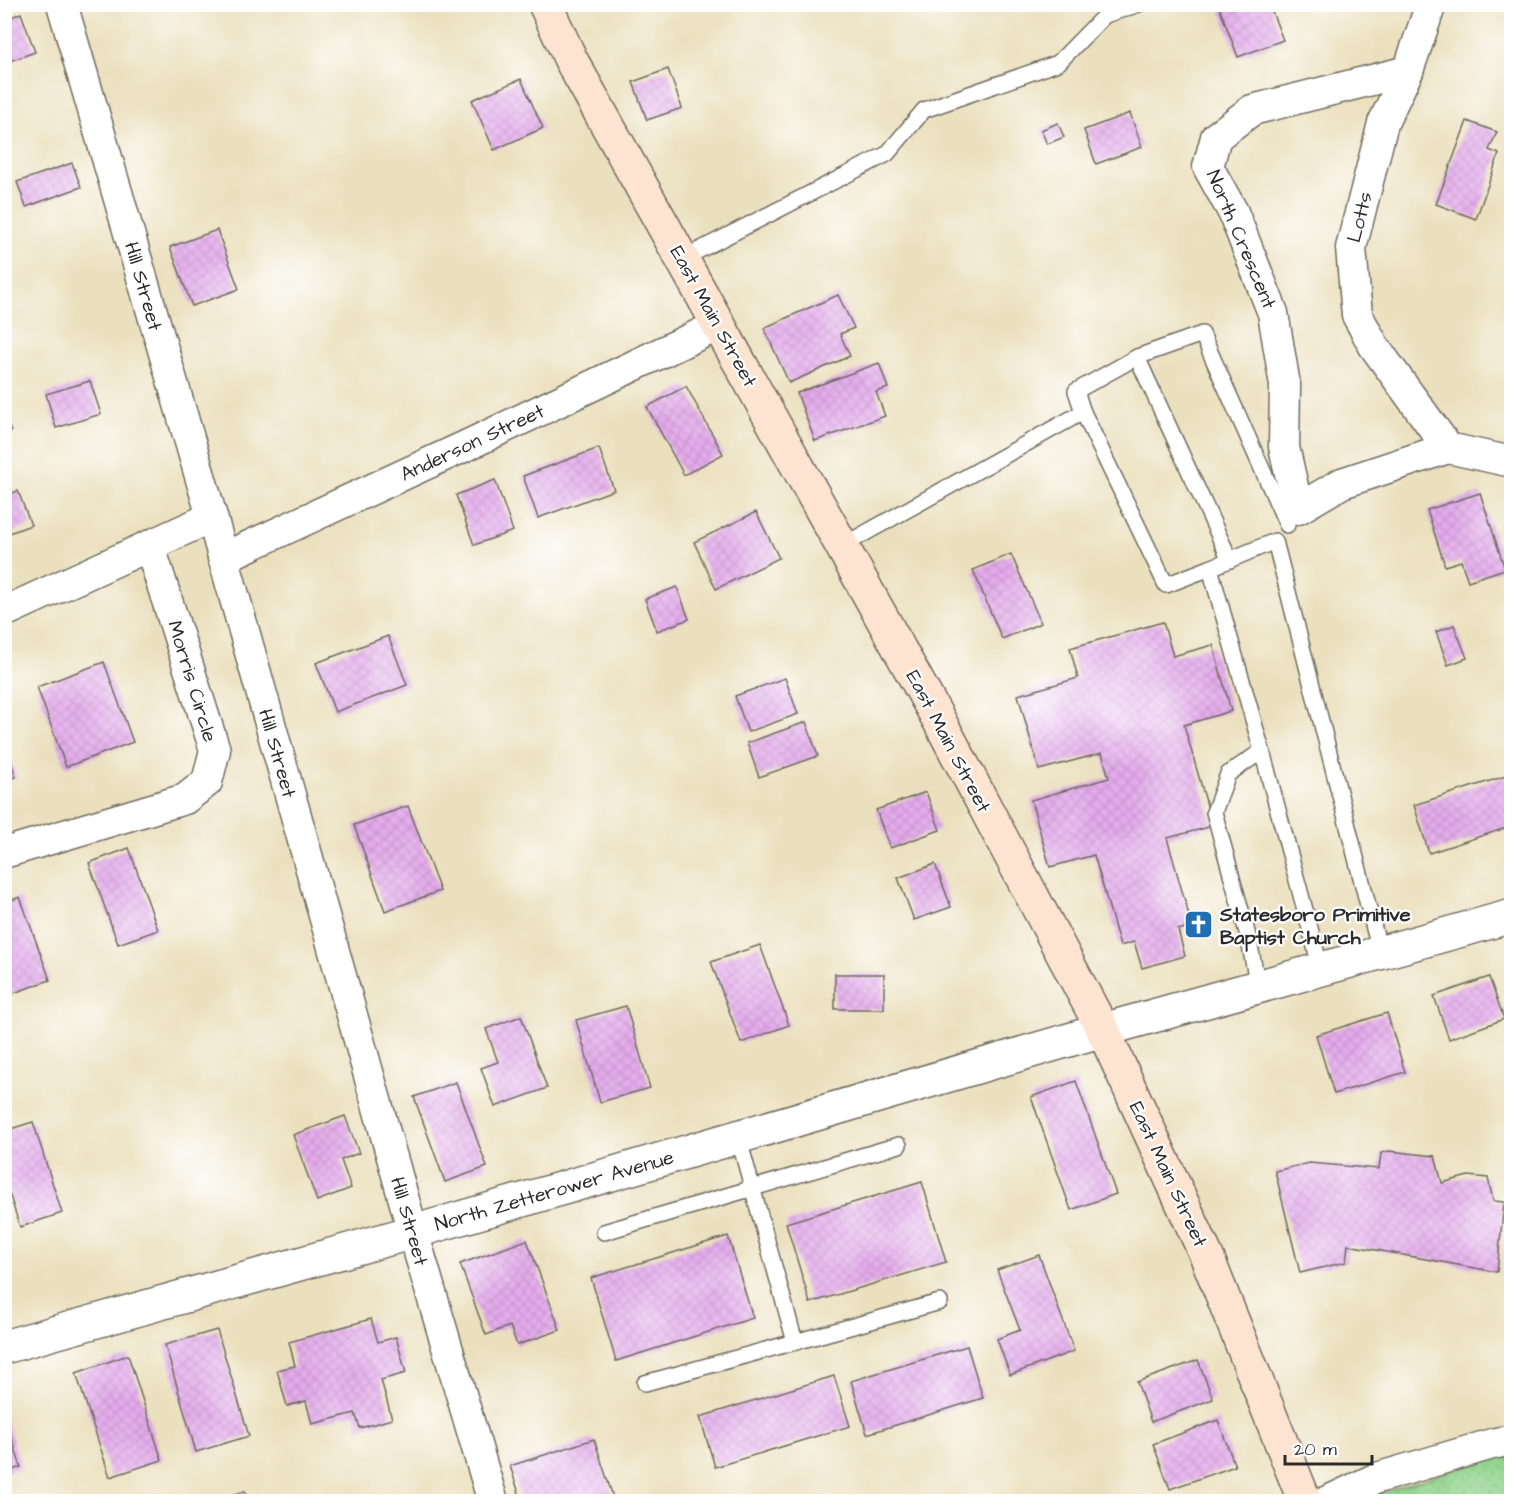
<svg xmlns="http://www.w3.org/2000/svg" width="1516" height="1506" font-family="'Architects Daughter',sans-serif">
	<defs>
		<pattern id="grass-dots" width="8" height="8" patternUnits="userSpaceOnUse" patternTransform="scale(1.5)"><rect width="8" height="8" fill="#90d38b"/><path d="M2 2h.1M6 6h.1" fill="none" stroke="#7cb578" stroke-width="1.8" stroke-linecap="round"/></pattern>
		<pattern id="building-cross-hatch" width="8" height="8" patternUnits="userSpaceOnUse" patternTransform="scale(1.5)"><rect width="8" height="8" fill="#e4acec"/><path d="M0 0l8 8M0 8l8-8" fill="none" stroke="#c494cb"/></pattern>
	</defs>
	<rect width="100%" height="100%" fill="#fff"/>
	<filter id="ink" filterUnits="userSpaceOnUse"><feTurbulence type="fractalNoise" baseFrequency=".0167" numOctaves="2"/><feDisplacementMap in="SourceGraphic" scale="12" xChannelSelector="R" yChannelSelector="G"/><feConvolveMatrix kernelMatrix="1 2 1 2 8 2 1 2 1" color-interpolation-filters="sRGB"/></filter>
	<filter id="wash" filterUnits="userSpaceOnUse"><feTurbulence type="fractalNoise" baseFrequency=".008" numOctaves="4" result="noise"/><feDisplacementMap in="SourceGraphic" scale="24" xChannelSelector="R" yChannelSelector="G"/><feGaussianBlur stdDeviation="1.35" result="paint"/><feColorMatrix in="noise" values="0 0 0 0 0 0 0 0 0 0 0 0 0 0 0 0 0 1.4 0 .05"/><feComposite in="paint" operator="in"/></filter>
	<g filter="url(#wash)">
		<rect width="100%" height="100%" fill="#ebe0be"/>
		<path fill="url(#grass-dots)" stroke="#5e7f5b" stroke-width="1.5" d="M1511 1451V1501H1356Z"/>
		<g id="blocks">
			<g fill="url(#building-cross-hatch)">
				<path d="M1218 4H1269L1283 40 1238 57Z"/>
				<path d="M21 13 35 52 4 63V20Z"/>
				<path d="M668 69 682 108 647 120 633 82Z"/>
				<path d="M521 79 543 128 494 150 472 100Z"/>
				<path d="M1130 113 1142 147 1096 164 1084 130Z"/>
				<path d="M1467 121 1497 132 1489 150 1499 154 1476 219 1436 204Z"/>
				<path d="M1058 123 1064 137 1047 144 1041 130Z"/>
				<path d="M72 163 81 187 26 207 17 182Z"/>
				<path d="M217 230 239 289 192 306 170 247Z"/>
				<path d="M838 295 854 328 840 334 850 356 789 383 764 328Z"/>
				<path d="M879 363 888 388 876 392 885 416 815 441 797 393Z"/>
				<path d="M90 381 101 414 56 428 46 394Z"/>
				<path d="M686 386 723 454 684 475 647 407Z"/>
				<path d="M4 414 11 432 4 434Z"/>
				<path d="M599 448 614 490 538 518 523 476Z"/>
				<path d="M495 480 513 531 474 545 456 495Z"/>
				<path d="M18 491 31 525 4 535V496Z"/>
				<path d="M1480 493 1505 569 1468 581 1461 561 1445 566 1427 510Z"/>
				<path d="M756 512 779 558 716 589 694 542Z"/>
				<path d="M1011 554 1041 623 1002 639 973 570Z"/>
				<path d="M677 587 689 619 657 631 645 599Z"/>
				<path d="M1163 622 1173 656 1213 645 1231 711 1184 725 1213 826 1167 838 1192 926 1178 930 1185 956 1142 968 1134 942 1120 946 1094 855 1050 867 1031 800 1109 778 1102 753 1039 770 1018 695 1078 678 1070 648Z"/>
				<path d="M1454 625 1467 658 1448 665 1436 632Z"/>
				<path d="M388 636 407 685 335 712 316 663Z"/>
				<path d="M104 662 133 742 66 767 37 687Z"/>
				<path d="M785 678 798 714 748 732 735 696Z"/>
				<path d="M806 722 818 756 759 777 747 743Z"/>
				<path d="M5 744 16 777 4 781V745Z"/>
				<path d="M1512 774V826L1429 853 1414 805Z"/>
				<path d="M926 792 940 830 890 848 876 810Z"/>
				<path d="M408 806 440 891 385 911 354 825Z"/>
				<path d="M129 848 158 930 118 944 89 863Z"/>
				<path d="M935 864 951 907 914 920 898 878Z"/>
				<path d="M20 897 50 980 8 995 4 986V903Z"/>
				<path d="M760 945 789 1025 741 1043 711 962Z"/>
				<rect x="835" y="974" width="49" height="35"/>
				<path d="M1489 977 1504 1019 1449 1039 1434 996Z"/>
				<path d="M626 1006 650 1088 600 1102 576 1020Z"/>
				<path d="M1387 1013 1405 1072 1334 1094 1316 1035Z"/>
				<path d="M521 1016 547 1088 495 1107 481 1068 498 1062 486 1029Z"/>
				<path d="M1076 1081 1116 1194 1071 1210 1031 1097Z"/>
				<path d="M456 1082 487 1167 445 1182 414 1097Z"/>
				<path d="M345 1116 359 1153 341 1160 351 1188 317 1201 293 1135Z"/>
				<path d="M33 1122 62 1213 20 1227 4 1177V1131Z"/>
				<path d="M1389 1151 1435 1156 1442 1183 1468 1176 1488 1178 1493 1201 1504 1202 1497 1272 1348 1245 1346 1262 1300 1273 1275 1171 1309 1163 1379 1169 1381 1153Z"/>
				<path d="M922 1182 946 1262 810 1303 786 1223Z"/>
				<path d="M728 1236 753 1318 616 1361 591 1278Z"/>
				<path d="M527 1240 560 1330 517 1345 510 1326 486 1335 460 1264Z"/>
				<path d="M1039 1255 1074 1351 1010 1375 997 1339 1020 1330 997 1270Z"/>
				<path d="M371 1319 378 1342 396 1337 406 1373 381 1380 392 1419 360 1428 355 1413 312 1424 306 1401 287 1406 277 1370 295 1366 289 1342Z"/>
				<path d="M217 1330 249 1436 196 1452 165 1345Z"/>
				<path d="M967 1346 983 1398 867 1434 851 1381Z"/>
				<path d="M128 1355 162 1460 110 1477 76 1373Z"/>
				<path d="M1198 1360 1213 1399 1151 1422 1137 1382Z"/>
				<path d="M834 1376 850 1426 715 1467 700 1417Z"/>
				<path d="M4 1414 21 1467 4 1473Z"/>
				<path d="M1218 1420 1235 1466 1170 1489 1153 1444Z"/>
				<path d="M594 1439 614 1500 608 1502H522L510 1466Z"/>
				<path d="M245 1491 248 1502H214V1501Z"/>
			</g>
		</g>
	</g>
	<g filter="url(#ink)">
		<use href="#blocks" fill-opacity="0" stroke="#6e6a5e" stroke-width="1.5"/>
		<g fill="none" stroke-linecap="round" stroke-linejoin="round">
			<defs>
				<g id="service">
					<path d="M682 259 887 154 924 110 1058 63 1105 15 1139 4"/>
					<path d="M1137 357 1202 334 1287 525"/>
					<path d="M842 546 1083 412"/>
					<path d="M1210 568 1166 585 1083 412 1076 391 1137 357 1230 560"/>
					<path d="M1262 751 1210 568 1275 541 1380 952"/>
					<path d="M1258 986 1248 936 1214 812 1228 774 1262 751 1321 969"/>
					<path d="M738 1136 795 1342 940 1302"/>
					<path d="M604 1232 899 1145"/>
					<path d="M645 1383 795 1342"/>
				</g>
				<g id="minor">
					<path d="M62 4 212 517 413 1232 493 1502"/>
					<path d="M1431 4 1408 71 1383 123 1351 248 1357 315 1374 346 1448 448"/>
					<path d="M1408 71 1252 110 1216 137 1208 167 1233 212 1273 313 1285 385 1284 447 1298 509 1342 483 1448 448 1512 462"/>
					<path d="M223 558 472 443 719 325"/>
					<path d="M4 612 212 517"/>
					<path d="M4 853 185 799 207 782 215 750 150 547"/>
					<path d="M1326 1502 1377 1478 1492 1444 1512 1440"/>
				</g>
				<path id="tertiary" d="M4 1347 413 1232 1103 1030 1512 916"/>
				<path id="secondary" d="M545 4 571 60 940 722 1103 1030 1207 1257 1305 1502"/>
			</defs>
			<use href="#service" stroke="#6e6a5e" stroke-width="18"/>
			<use href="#minor" stroke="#6e6a5e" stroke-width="33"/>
			<use href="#tertiary" stroke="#6e6a5e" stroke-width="36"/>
			<use href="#secondary" stroke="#6e6a5e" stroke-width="36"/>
			<use href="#service" stroke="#fff" stroke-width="15"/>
			<use href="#minor" stroke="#fff" stroke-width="30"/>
			<use href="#tertiary" stroke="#fff" stroke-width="33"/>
			<use href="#secondary" stroke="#fde4d1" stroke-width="33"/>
		</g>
	</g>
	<defs>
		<symbol id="church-square" viewBox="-11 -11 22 22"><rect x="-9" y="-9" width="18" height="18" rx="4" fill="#1f6fb2" stroke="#fff"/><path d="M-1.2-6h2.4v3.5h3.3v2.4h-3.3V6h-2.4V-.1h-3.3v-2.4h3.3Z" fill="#fff"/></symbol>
	</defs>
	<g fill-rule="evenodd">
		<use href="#church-square" x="1182" y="908" width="33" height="33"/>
	</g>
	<g text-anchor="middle" stroke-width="4.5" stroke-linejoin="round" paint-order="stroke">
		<g font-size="20" fill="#2b2b2b" stroke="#fff">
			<text transform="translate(1359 217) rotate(-76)" y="7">Lotts</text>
			<text transform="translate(1242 239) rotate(67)" y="7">North Crescent</text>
			<text transform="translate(144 286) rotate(74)" y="7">Hill Street</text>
			<text transform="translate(714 316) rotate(61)" y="7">East Main Street</text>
			<text transform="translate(472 442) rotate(-25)" y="7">Anderson Street</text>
			<text transform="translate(193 681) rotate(73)" y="7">Morris Circle</text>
			<text transform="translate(949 741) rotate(62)" y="7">East Main Street</text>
			<text transform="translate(278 753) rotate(74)" y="7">Hill Street</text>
			<text transform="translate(1169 1174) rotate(65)" y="7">East Main Street</text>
			<text transform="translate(554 1190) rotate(-16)" y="7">North Zetterower Avenue</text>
			<text transform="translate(410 1221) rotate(74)" y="7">Hill Street</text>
		</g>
		<g font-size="20" font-weight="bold" fill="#2b2b2b" stroke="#fff" text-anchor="start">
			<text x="1220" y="921">Statesboro Primitive<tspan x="1220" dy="23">Baptist Church</tspan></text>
		</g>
	</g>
	<rect width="1516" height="1506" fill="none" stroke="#fff" stroke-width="24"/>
	<path d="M1285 1455v9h87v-9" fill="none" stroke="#2b2b2b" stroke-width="3"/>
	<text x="1294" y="1455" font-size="18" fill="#2b2b2b" stroke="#ffffff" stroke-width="4.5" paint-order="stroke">20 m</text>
</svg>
